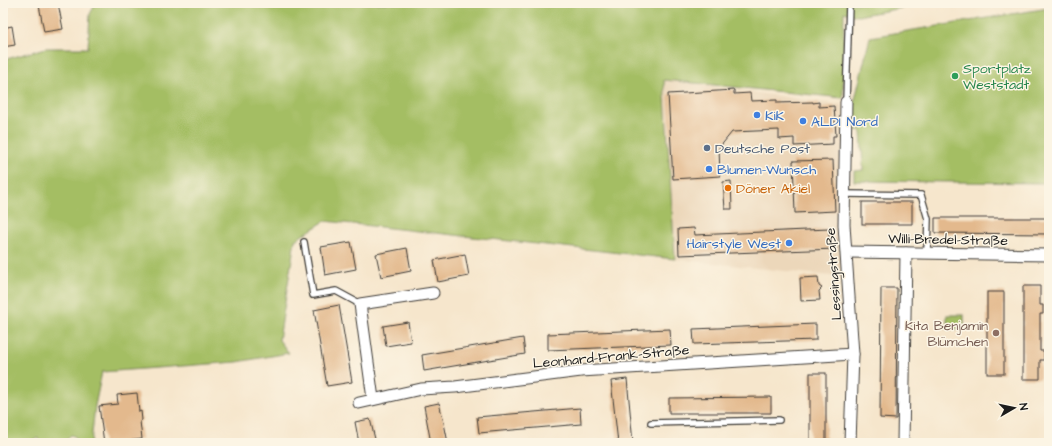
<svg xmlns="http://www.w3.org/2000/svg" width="1052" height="446" font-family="'Architects Daughter',sans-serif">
	<rect width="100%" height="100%" fill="#fcf5e5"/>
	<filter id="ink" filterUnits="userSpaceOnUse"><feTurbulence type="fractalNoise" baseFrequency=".025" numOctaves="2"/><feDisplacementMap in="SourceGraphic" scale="8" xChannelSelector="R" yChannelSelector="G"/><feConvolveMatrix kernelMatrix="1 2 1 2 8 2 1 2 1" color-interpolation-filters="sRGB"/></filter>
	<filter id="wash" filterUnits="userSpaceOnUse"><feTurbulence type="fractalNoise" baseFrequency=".012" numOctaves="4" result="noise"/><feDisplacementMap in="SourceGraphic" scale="16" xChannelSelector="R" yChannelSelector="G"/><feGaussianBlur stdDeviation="0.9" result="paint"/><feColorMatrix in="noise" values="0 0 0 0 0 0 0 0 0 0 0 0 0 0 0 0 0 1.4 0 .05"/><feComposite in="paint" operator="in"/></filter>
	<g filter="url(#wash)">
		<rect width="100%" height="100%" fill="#f6e6cc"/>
		<path fill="#ecd7ba" d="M664 80 842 105 848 278 675 259Z"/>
		<g fill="#a4be64" stroke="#606d40">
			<path d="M96 3H930L857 16 844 12 843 98 664 80 675 259 325 221 295 240 279 340 289 353 237 362 102 372 95 406 91 443H75L76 437 71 435 63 443H40L38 438 25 443H3V60L46 48H88L90 14Z"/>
			<path d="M1049 8V183L854 181V171L863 170 861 130H852L851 116 870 37Z"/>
			<rect x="947" y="315" width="17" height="14"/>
		</g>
		<g id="blocks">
			<g fill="#e3b98d">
				<path d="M49 3H58L63 29 44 32 39 5Z"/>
				<path d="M12 26 15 45 3 47V28Z"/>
				<path d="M734 90V94L750 93 751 101 777 100V103L813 102V103L819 102V107L834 106 836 136H833V144L794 146V138L779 139V130L732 132 719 148 720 176 673 179 668 94Z"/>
				<path d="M833 160 835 211 795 213 793 161Z"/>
				<path d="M731 181 732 209H725L723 182Z"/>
				<rect x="862" y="202" width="50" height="22"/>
				<path d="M935 218H1049V234L935 233Z"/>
				<path d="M694 228 695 235 829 229V239H836V249L679 255 678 229Z"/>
				<path d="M351 242 356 269 325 275 321 247Z"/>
				<path d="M407 248 411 271 381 277 376 254Z"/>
				<path d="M465 254 469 276 438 282 434 260Z"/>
				<path d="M818 277 819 286 822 288 819 291 820 300 801 301 800 278Z"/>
				<path d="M1023 286H1040V305H1043V314H1040V351H1044V360H1040V379H1023Z"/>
				<path d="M881 288H897L896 419 880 418Z"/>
				<rect x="987" y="292" width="17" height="82"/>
				<path d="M339 305 352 382 327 386 314 310Z"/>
				<path d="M408 322 411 342 386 346 383 326Z"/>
				<path d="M816 324V340L694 344 693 329Z"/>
				<path d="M670 329 671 345 548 350V334Z"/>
				<path d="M523 338 525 354 424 371 422 355Z"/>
				<rect x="810" y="373" width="16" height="70"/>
				<path d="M627 379 633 443H618L611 381Z"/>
				<path d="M137 393 139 412 141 411 142 420 140 421 142 439 128 441V443H104L99 406 118 404 117 395Z"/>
				<path d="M771 397V413H669V398Z"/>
				<path d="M439 403 444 423 448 443H431L424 406Z"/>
				<path d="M580 408 581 424 479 433 477 417Z"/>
				<path d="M370 419 376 443H359L355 422Z"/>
			</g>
		</g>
	</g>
	<g filter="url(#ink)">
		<use href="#blocks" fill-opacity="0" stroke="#3d3a36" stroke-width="1"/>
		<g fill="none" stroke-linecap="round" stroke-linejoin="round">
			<defs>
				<g id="service">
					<path d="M846 102 849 3"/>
					<path d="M845 194 921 195 928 219 927 253"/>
					<path d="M304 242 313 295 336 291 360 304"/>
					<path d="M651 423 779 420"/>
				</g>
				<g id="minor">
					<path d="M846 102 844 225 853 354 850 443"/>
					<path d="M847 252 1049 255"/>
					<path d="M373 399 360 304 433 293"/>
					<path d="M359 403 421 389 455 387 581 371 853 354"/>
					<path d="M903 443 906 253"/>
				</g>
			</defs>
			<use href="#service" stroke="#3d3a36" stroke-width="8"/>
			<use href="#minor" stroke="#3d3a36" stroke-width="13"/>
			<use href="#service" stroke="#fff" stroke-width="5.5"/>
			<use href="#minor" stroke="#fff" stroke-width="11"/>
		</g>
	</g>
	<circle fill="#2e9e5b" stroke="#fcf5e5" stroke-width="1.5" cx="955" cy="76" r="4"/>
	<g fill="#3f7fe0" stroke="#fcf5e5" stroke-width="1.5">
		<circle cx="757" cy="115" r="4"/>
		<circle cx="803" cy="121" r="4"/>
		<circle cx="709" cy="169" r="4"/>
		<circle cx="789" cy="243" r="4"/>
	</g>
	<circle fill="#5c6f8a" stroke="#fcf5e5" stroke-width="1.5" cx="707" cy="148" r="4"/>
	<circle fill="#e8710a" stroke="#fcf5e5" stroke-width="1.5" cx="728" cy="188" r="4"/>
	<circle fill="#8d6e63" stroke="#fcf5e5" stroke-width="1.5" cx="996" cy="333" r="4"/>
	<g text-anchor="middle" stroke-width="3" stroke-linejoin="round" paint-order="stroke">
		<g font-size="14" fill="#27864d" stroke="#fcf5e5" text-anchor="start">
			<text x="963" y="73">Sportplatz<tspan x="963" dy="16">Weststadt</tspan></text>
		</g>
		<g font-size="14" fill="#366cbe" stroke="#fcf5e5" text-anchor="start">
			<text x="765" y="120">KiK</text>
			<text x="811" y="126">ALDI Nord</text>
			<text x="717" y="174">Blumen-Wunsch</text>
			<text x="781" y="248" text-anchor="end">Hairstyle West</text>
		</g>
		<g font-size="14" fill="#4e5e75" stroke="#fcf5e5" text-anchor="start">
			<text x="715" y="153">Deutsche Post</text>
		</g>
		<g font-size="14" fill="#c56008" stroke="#fcf5e5" text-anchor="start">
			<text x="736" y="193">Döner Akiel</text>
		</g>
		<g font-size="14" fill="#1c1c1c" stroke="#fcf5e5">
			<text transform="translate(948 239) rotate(1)" y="5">Willi-Bredel-Straße</text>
			<text transform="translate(833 274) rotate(-94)" y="5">Lessingstraße</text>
			<text transform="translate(611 356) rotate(-5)" y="5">Leonhard-Frank-Straße</text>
		</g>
		<g font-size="14" fill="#785e54" stroke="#fcf5e5" text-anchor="end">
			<text x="988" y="330">Kita Benjamin<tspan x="988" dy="16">Blümchen</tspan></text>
		</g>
	</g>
	<rect width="1052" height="446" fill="none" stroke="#fcf5e5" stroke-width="16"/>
	<g transform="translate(1014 408) rotate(81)" stroke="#fcf5e5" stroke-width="3" paint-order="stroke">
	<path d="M0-3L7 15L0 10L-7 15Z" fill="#1c1c1c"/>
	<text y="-6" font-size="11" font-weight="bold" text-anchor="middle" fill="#1c1c1c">N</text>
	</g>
</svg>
